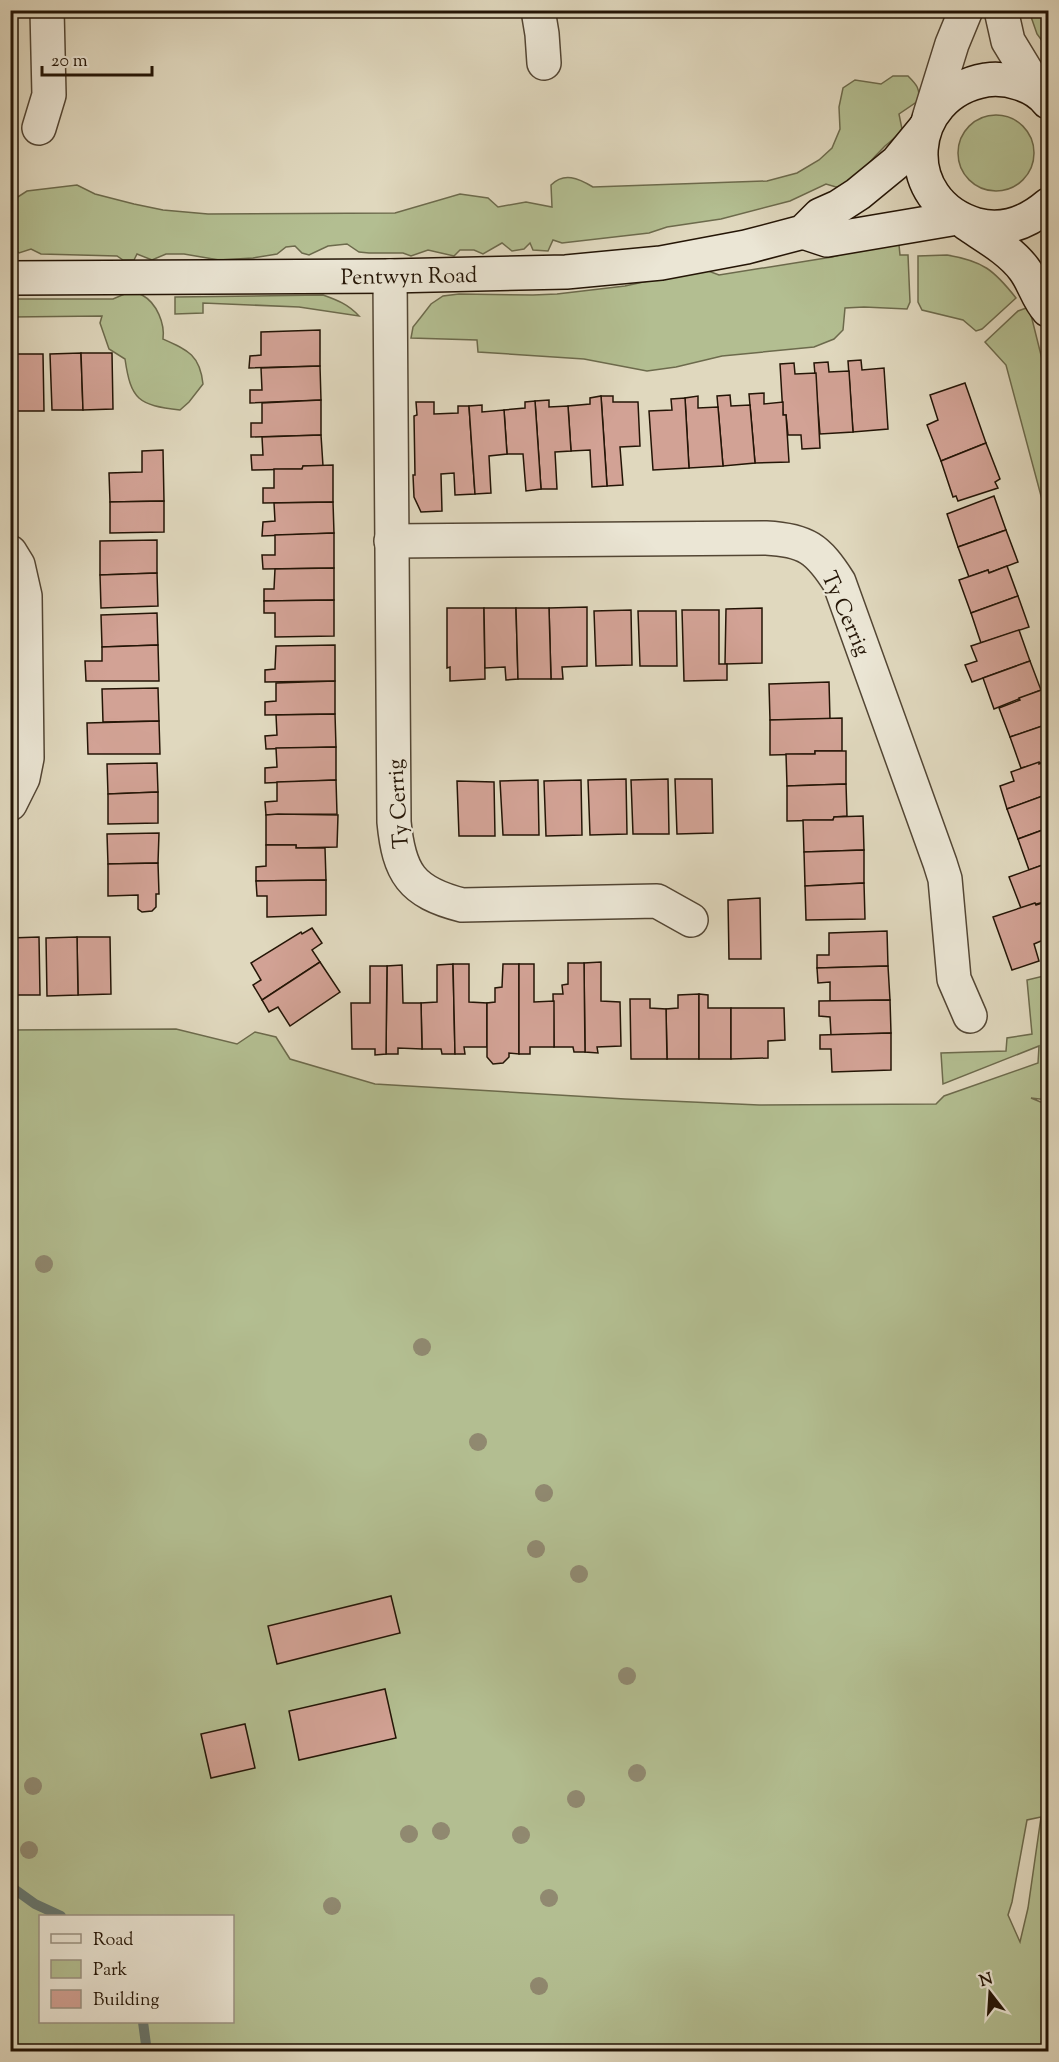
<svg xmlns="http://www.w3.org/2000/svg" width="1059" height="2062" font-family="'Sorts Mill Goudy',serif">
	<rect width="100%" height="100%" fill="#e0d8be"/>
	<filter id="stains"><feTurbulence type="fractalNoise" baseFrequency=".00333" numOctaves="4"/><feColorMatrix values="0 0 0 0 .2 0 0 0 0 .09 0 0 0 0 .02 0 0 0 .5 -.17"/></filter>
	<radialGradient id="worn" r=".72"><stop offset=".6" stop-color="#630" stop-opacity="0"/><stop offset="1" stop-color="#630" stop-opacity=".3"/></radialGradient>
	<g fill="#b3be91" stroke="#6c6a4c" stroke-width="1.5" fill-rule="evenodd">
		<path d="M1029 11H1048V49L1037 34Z"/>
		<path d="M893 76H908C916 84 921 89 918 101L899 114 902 129C897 137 892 140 885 146 873 158 862 170 853 184L836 187 826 184 790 201 721 219 667 227 649 233 562 243 553 240 548 251 533 250 530 243 524 249 512 251 502 243 483 254 474 250H460L454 256 428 250 411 256 403 253H369L359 252 347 244 328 246 309 255 302 253 295 246 286 247 277 254 253 258 219 260 184 254H166L152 260 137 254 134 260H123L117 256 41 254 31 249 19 253 11 245 10 202 27 191 77 185 95 194 134 204 163 210 208 214 395 213 460 194 488 198 498 207 526 202 552 207 551 185C564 172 578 178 593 187L767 181 797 173 819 160 832 148 840 129 839 107 843 88 855 80 881 84Z"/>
		<circle cx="996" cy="153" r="38"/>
		<path d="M899 245 900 255H908L910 302 907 309 864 307 845 308 843 330 834 339 814 347 722 356 676 367 647 371 584 359 478 352 477 340 411 338 413 327 421 317 431 304 443 296 459 294 533 295 557 294 625 286 703 269 719 275 832 257 867 248Z"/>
		<path d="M947 255C983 261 994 270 1016 298L982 329 976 331 963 320 922 310 918 302V256Z"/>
		<path d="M127 293C132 293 138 293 142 295 157 303 165 324 163 339 188 350 200 355 203 384L189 402 180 410C138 405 131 400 125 359L109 349 100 323 102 316 11 317 10 299H113Z"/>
		<path d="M323 295C337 300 348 304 359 316L299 307 203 303V313L175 314V297Z"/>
		<path d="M1029 307 1048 383V522L1006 365 985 342 1018 311Z"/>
		<path d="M1048 975V1100L1031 1098 1048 1105V2002L1041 2051H11L10 1030 176 1029 237 1044 255 1032 276 1037 290 1059 375 1084 625 1099 759 1105 936 1104 944 1096 1038 1063 1039 1046 943 1084 941 1053 1006 1051 1007 1038 1032 1034 1027 980ZM1041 1817 1028 1908 1020 1942 1008 1915 1012 1902 1027 1820ZM40 1916H232V2022H40Z"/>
	</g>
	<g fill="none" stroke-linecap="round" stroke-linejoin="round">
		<g stroke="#67776f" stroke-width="10">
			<path d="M10 1886 35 1904 61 1916"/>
			<path d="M143 2022 147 2052"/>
		</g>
	</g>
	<g fill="#d2a295" stroke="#241506" stroke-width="1.5">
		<path d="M320 330V366L249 368 250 356 261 355V332Z"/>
		<path d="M81 353 83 410H52L50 354Z"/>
		<path d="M81 353H112L113 409 83 410Z"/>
		<path d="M10 354H43L44 411H11Z"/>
		<path d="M861 360 862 370 884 368 888 429 853 432 848 361Z"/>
		<path d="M828 362 829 372 849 371 853 432 820 434 814 363Z"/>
		<path d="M794 363 795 374 816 373 820 448 802 449 801 435H788L786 415H783L780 364Z"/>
		<path d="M320 366 321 400 250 403V390H262L261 368Z"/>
		<path d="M965 383 986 443 941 461 927 425 938 420 930 395Z"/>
		<path d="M764 393V404L783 402V415H786L789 462 755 463 749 394Z"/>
		<path d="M730 395 731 406 750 405 755 463 723 466 717 396Z"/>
		<path d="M601 396H613V402H638L640 446 620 447 623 485 607 486Z"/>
		<path d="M601 396 607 486 592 487 590 450 571 451 568 406 590 404V398Z"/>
		<path d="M698 396V408L718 407 723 466 689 468 685 398Z"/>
		<path d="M685 398 689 468 653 470 649 411 672 410 671 399Z"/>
		<path d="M321 400V435L251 437V423H262V403Z"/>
		<path d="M549 400V407L568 406 571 451 555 452 557 489H541L535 401Z"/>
		<path d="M535 401 541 489 526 491 523 454H507L504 410 525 408V402Z"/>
		<path d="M416 402H434V414L458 413V406H469L475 494 455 495 454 473 441 474 442 511 421 512 414 497 413 475H415L414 416 417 415Z"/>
		<path d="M482 405V412L504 410 507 454 489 456 491 493 475 494 469 406Z"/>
		<path d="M321 435 323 466H303L302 469 252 470 251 455H263L262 437Z"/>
		<path d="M986 443 1000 479 995 482 998 488 958 501 956 496 953 497 941 461Z"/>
		<path d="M163 450 164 501 110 502 109 473 142 472V451Z"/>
		<path d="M333 465V502L263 503V488H274V469H302L303 466Z"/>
		<path d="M994 496 1006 530 958 547 947 514Z"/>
		<path d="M164 501V532L110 533V502Z"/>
		<path d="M333 502 334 533 262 536 263 522 275 521 274 503Z"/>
		<path d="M1006 530 1018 562 989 573 988 570 969 577 958 547Z"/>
		<path d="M334 533V568L263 569 262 555H275V535Z"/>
		<path d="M157 540V573L100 575V541Z"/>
		<path d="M1007 566 1018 596 971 613 959 580 988 570 989 573Z"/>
		<path d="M334 568V600L264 601V589H274L275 569Z"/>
		<path d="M157 573 158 606 101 608 100 575Z"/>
		<path d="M1018 596 1029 627 981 643 971 613Z"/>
		<path d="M334 600V636L275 637V613H264V601Z"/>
		<path d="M587 607V666L562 667 563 679H551L549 608Z"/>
		<path d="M447 608H484L485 679 450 681V667L447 668Z"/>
		<path d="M484 608H516L518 679 506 680 505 667 485 668Z"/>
		<path d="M516 608H549L551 679H518Z"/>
		<path d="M762 608V663L725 664 726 609Z"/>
		<path d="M631 610 632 665 596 666 594 611Z"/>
		<path d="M682 610H719V664H727V680L684 681Z"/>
		<path d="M638 611H676L677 666H640Z"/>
		<path d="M157 613 158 645 102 647 101 615Z"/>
		<path d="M1019 630 1030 661 972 682 965 665 977 661 971 646Z"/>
		<path d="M158 645 159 681H86L85 661H102V647Z"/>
		<path d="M335 645V681L265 682V670L275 669 276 646Z"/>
		<path d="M1030 661 1041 690 994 709 983 678Z"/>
		<path d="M335 681V714L265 715V702L276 701V683Z"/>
		<path d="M829 682 830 719 770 720 769 684Z"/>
		<path d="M158 688 159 721 103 722 102 689Z"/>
		<path d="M1047 688 1048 693V724L1010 737 999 708 1020 700 1019 698Z"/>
		<path d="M335 714 336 747 266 749 265 736 277 735 276 715Z"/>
		<path d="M842 718V751H815V754L770 755V720Z"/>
		<path d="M159 721 160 754H88L87 723Z"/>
		<path d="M1048 724V761L1021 768 1010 737Z"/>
		<path d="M336 747V780L265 783V768L277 767 276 748Z"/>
		<path d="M815 751H846V784L787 786 786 754H815Z"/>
		<path d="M1048 761V794L1007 809 1000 786 1014 781 1011 772 1039 762V764Z"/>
		<path d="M157 763 158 792 108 794 107 764Z"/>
		<path d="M626 779 627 834 590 835 588 780Z"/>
		<path d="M668 779 669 834H633L631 780Z"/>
		<path d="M675 779H712L713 833 677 834Z"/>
		<path d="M336 780 337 814 266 815 265 802 277 801V782Z"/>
		<path d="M538 780 539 835H503L500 781Z"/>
		<path d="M581 780 582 835 546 836 544 781Z"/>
		<path d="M457 781 494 782 495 836H459Z"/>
		<path d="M846 784 847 816 834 817 833 820 787 821V786Z"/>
		<path d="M158 792V823L108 824V794Z"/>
		<path d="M1048 794V828L1018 839 1007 809Z"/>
		<path d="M278 814 338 815 337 847 296 848V845H266V815Z"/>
		<path d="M863 816 864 850 804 852 803 820H833L834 817Z"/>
		<path d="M1048 828V863L1029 870 1018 839Z"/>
		<path d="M159 833 158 863 108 864 107 834Z"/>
		<path d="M266 845H296V848H325L326 880 256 881V867L266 866Z"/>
		<path d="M864 850V883L805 886 804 852Z"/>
		<path d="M158 863 159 894H156V907L152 911 142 912 138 909V895L108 896V864Z"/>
		<path d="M1048 863V901L1021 908 1009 877Z"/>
		<path d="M326 880V915L267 917V896H257L256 881Z"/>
		<path d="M864 883 865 919 806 920 805 886Z"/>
		<path d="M760 898 761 959H729L728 900Z"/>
		<path d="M1048 901V938L1034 944 1039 961 1012 970 993 917 1035 903 1036 905Z"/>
		<path d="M312 928 322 943 312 950 320 962 262 1000 253 985 261 980 251 963 301 932 302 934Z"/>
		<path d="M887 931 888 966 817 968V955H829V933Z"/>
		<path d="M39 937 40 995H10V938Z"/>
		<path d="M77 937H110L111 994 78 995Z"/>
		<path d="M77 937 78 995 47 996 46 938Z"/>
		<path d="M320 962 340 992 290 1026 278 1007 269 1012 262 1000Z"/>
		<path d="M601 962V1001L620 1002 621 1046 597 1047 598 1053 585 1052 584 963Z"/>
		<path d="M568 963H584L585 1052H574L573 1047H554L553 994H563L562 985 568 984Z"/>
		<path d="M453 964 455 1054H442L441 1049H422L421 1003 437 1002V965Z"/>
		<path d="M453 964H469V1002L487 1003V1047H464L465 1054H455Z"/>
		<path d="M503 964H519V1054L509 1053V1057L503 1063 493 1064 487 1057V1003L495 1002V988L502 987Z"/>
		<path d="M519 964H534V1002L554 1001V1047H530V1054H519Z"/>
		<path d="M402 965 403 1003H421L422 1049 398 1048V1054H386L387 966Z"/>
		<path d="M370 966H387L386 1054 375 1055V1049H352L351 1003H370Z"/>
		<path d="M888 966 890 1000 830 1001V982L818 983 817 968Z"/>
		<path d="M699 994V1059H667L666 1009 678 1008V995Z"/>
		<path d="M699 994 708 995V1008H731V1059H699Z"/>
		<path d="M630 999H650V1008L666 1009 667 1059H631Z"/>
		<path d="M890 1000 891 1033 831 1035 830 1017 819 1016V1001Z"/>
		<path d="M731 1008H784L785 1040 768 1041V1058L731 1059Z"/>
		<path d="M891 1033V1070L832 1072 831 1049H820V1035Z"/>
		<path d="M391 1596 400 1633 277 1664 268 1626Z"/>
		<path d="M385 1689 396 1738 299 1760 289 1711Z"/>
		<path d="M245 1724 255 1768 211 1778 201 1734Z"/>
	</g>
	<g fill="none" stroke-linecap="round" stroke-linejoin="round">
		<defs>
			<g id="street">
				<path d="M538 10 542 34 544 63"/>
				<path d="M1001 10 1008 41 1039 92"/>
				<path d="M929 118 952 44 966 10"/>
				<path d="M39 128 49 95 47 10"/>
				<path d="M390 276 394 822C399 873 411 892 462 905L657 901 691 920"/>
				<path d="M391 541 766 538C806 540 818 549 839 582L940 863 945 879 954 979 970 1016"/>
				<path d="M10 552 18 565 25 596 27 758 23 778 10 804"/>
			</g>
			<g id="secondary">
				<path d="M1048 102C1035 85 1007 77 986 80 905 94 897 202 977 225 1004 232 1028 222 1048 205"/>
				<path d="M967 224C986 237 1010 250 1024 269 1034 282 1037 298 1048 310"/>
				<path d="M803 232 827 240 957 218"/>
				<path d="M10 278 390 276 566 272 661 263 746 247 803 232 820 215 838 207 858 194 897 162 925 128"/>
			</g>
		</defs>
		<use href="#street" stroke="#534634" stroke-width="36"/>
		<use href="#secondary" stroke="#241506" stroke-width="36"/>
		<use href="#street" stroke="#ebe6d5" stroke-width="33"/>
		<use href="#secondary" stroke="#ebe6d5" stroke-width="33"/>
	</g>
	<g fill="#908970">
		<circle cx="44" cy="1264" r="9"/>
		<circle cx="422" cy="1347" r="9"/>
		<circle cx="478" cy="1442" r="9"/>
		<circle cx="544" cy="1493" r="9"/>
		<circle cx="536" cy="1549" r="9"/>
		<circle cx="579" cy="1574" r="9"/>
		<circle cx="627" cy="1676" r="9"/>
		<circle cx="637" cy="1773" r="9"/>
		<circle cx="33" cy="1786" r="9"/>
		<circle cx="576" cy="1799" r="9"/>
		<circle cx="441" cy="1831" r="9"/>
		<circle cx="409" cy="1834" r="9"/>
		<circle cx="521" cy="1835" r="9"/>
		<circle cx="29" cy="1850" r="9"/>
		<circle cx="549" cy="1898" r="9"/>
		<circle cx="332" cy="1906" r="9"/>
		<circle cx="539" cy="1986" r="9"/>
	</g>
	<g text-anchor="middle" stroke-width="4.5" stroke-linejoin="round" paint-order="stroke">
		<g font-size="22" fill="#241506" stroke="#ebe6d5">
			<text transform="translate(409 275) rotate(-1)" y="8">Pentwyn Road</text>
			<text transform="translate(847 613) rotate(66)" y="8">Ty Cerrig</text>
			<text transform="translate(397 804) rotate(-94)" y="8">Ty Cerrig</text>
		</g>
	</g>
	<rect width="1059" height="2062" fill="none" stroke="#e0d8be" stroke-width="36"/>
	<rect x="12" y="12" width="1035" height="2038" fill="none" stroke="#241506" stroke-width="3"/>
	<rect x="18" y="18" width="1023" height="2026" fill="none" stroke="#241506" stroke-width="1.5"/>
	<rect x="39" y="1915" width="195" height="108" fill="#ebe6d5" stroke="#9b9282" stroke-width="1.5"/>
	<rect x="51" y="1934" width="30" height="9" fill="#ebe6d5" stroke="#9b9282" stroke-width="1.5"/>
	<text x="93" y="1945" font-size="18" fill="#241506">Road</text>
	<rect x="51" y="1960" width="30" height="18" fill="#b3be91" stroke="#9b9282" stroke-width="1.5"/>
	<text x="93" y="1975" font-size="18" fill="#241506">Park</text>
	<rect x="51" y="1990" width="30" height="18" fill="#d2a295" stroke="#9b9282" stroke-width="1.5"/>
	<text x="93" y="2005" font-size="18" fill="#241506">Building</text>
	<g transform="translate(990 1993) rotate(343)" stroke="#ebe6d5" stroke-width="4.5" paint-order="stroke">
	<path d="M0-4.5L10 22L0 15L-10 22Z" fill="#241506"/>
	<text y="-9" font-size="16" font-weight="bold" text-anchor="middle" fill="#241506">N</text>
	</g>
	<path d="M42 66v9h110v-9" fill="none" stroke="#241506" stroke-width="3"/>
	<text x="51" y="66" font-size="18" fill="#241506" stroke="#ebe6d5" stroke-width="4.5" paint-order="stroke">20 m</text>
	<rect width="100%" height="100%" filter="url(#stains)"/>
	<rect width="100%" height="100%" fill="url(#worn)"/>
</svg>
